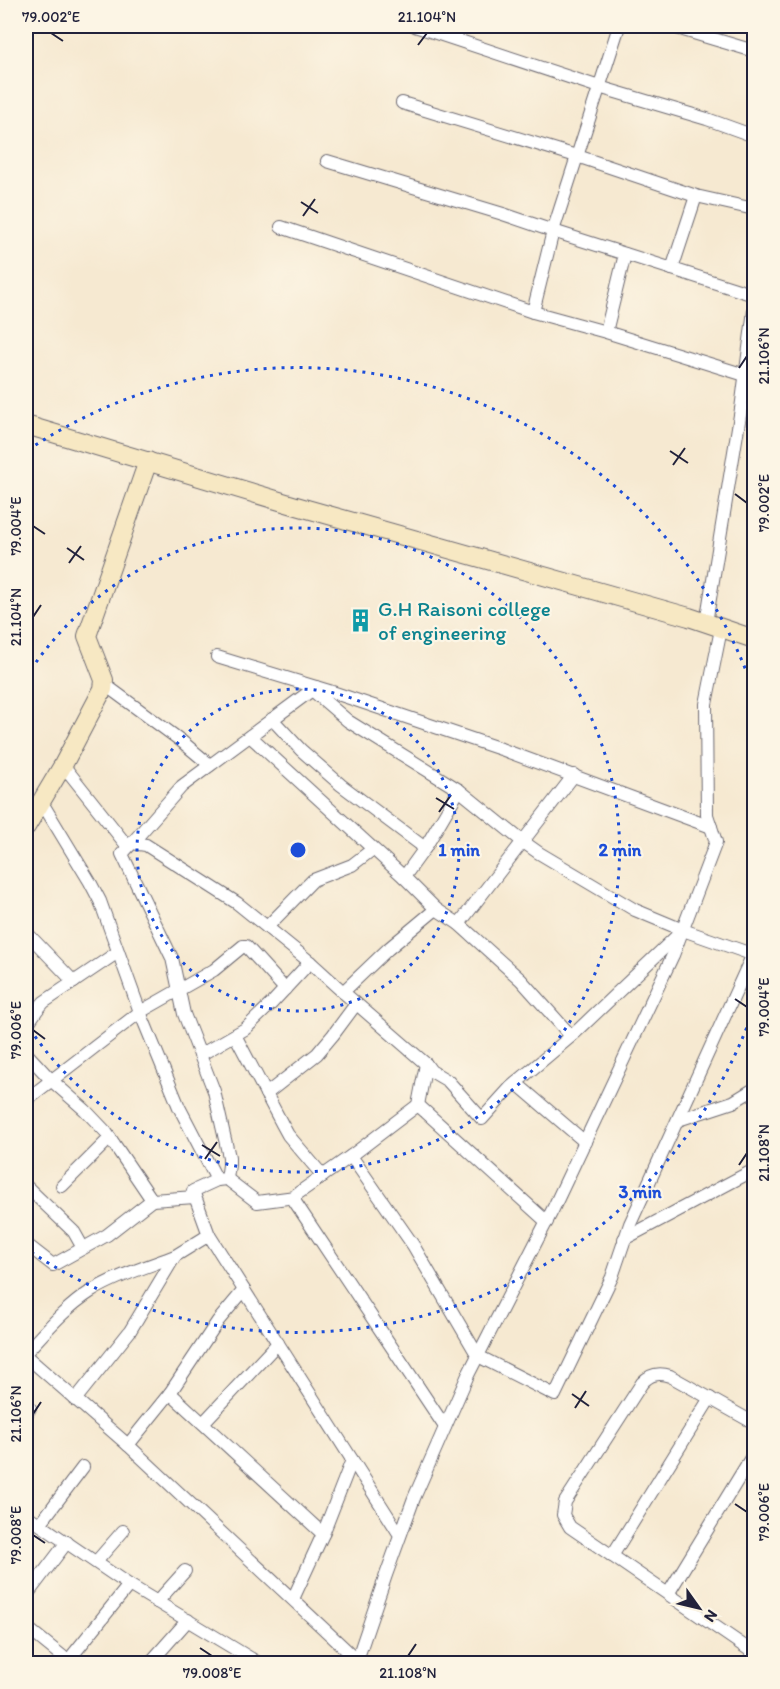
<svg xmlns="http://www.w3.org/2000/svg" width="780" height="1689" font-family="Itim,sans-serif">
	<rect width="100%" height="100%" fill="#fcf5e5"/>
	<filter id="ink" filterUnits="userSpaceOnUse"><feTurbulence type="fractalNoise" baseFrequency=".0167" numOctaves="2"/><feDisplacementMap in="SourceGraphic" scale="12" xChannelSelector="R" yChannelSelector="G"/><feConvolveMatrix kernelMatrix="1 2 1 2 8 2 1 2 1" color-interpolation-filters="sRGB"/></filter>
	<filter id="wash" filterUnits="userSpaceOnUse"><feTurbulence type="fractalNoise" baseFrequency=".008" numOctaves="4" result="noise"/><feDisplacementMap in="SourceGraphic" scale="24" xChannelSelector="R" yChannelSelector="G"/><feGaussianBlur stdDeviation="1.35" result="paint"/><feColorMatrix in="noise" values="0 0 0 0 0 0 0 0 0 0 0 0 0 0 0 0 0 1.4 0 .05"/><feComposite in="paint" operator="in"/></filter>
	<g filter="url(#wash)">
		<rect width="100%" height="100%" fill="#f6e9d1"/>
	</g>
	<g filter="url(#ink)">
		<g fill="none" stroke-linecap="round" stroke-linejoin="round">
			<defs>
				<g id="street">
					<path d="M415 26 599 87 707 119 754 136"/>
					<path d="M670 26 754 51"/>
					<path d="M402 103 583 158 696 196 754 209"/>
					<path d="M327 161 503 214 553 231 754 295"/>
					<path d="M281 227 533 312 553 231 619 26"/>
					<path d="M672 269 696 196"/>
					<path d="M533 312 606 332 625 254"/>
					<path d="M606 332 745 375"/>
					<path d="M706 623 741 409 754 310"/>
					<path d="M217 657 329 691 501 749 711 827"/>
					<path d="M104 684 180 740 210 765"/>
					<path d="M312 690 348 721 459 790"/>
					<path d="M272 719 301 750 341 785 425 848 459 790 522 841 539 853 635 910 683 930"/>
					<path d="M250 736 404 877"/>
					<path d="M63 765 128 847"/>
					<path d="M41 801 90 882 100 901 140 1012 179 1107 217 1180"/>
					<path d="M132 843 182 786 316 687"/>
					<path d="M425 848 404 877 436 909 388 949 343 992 426 1064 431 1071 448 1081 482 1119 511 1087 575 1033 683 930 754 955"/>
					<path d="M436 909 459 924"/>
					<path d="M267 927 313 880 352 865 373 849"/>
					<path d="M26 932 74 982"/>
					<path d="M26 1026 37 1010 44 1002 118 952"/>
					<path d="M235 1035 282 1124 288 1135 323 1176"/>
					<path d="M571 1036 521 980 459 924 574 775"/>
					<path d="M26 1053 51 1080 85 1110 106 1132 152 1200 195 1197"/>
					<path d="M200 1055 245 1029 271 1004 310 962"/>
					<path d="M516 1083 585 1142"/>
					<path d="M266 1094 317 1054 333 1035 356 1004"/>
					<path d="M26 1100 140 1012 214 970 243 946H246L285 989"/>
					<path d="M418 1105 426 1064"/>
					<path d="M678 1120 733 1102 754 1089"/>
					<path d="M351 1156 297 1194 294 1199 295 1202 445 1427"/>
					<path d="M227 1179 257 1202 295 1197"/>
					<path d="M26 1186 74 1232 83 1248"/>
					<path d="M62 1186 110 1138"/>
					<path d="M547 1222 418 1105 351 1156 413 1245 478 1356 555 1395 612 1277 630 1224 754 952"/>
					<path d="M209 1235 193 1191 217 1180 227 1179 229 1165V1157L214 1091 184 1014 172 958 122 854 132 843 146 845 237 903 310 962 343 992"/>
					<path d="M624 1239 754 1170"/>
					<path d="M26 1244 53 1265 107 1235 152 1200"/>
					<path d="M26 1352C46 1331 65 1308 90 1292 116 1276 146 1267 175 1256"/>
					<path d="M26 1356 128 1445 357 1660"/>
					<path d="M170 1393 323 1534"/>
					<path d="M75 1400 130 1331 175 1256 209 1235 400 1535"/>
					<path d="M26 1415 30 1408"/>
					<path d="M203 1423 278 1343"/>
					<path d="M754 1423 670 1376C658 1372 650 1374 642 1383L565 1502 563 1515 570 1527 754 1653"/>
					<path d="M128 1445 170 1393 218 1321 244 1290"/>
					<path d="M26 1515 129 1585"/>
					<path d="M40 1524 83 1467"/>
					<path d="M612 1556 710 1398"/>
					<path d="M96 1562 123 1531"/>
					<path d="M668 1594 754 1453"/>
					<path d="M26 1596 67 1542"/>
					<path d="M293 1599 323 1534 352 1460"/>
					<path d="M157 1602 185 1571"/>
					<path d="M26 1627 68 1661 129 1585 260 1664"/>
					<path d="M149 1664 188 1620"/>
					<path d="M355 1664 357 1660 386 1575 414 1498 468 1375 553 1209 673 955 716 842 707 815 706 704 721 629"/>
				</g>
				<g id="secondary">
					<path d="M26 425 293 505 689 617 754 639"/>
					<path d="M26 827 63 765 103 689 104 680 87 636 148 461"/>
				</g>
			</defs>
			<use href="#street" stroke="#6c6870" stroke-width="14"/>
			<use href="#secondary" stroke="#6c6870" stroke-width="20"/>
			<use href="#street" stroke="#fff" stroke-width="12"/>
			<use href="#secondary" stroke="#f7e8c3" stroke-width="18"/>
		</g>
	</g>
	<path fill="none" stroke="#22223b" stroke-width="2" d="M51 33 63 41M418 45 427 33M301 202 318 213M303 216 315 199M739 368 747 356M670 451 688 463M673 465 685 448M735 494 747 503M33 526 45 534M67 548 84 560M69 563 81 546M33 617 41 605M436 798 454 809M439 812 451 795M735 999 747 1007M33 1030 45 1039M202 1145 220 1156M205 1159 217 1142M739 1165 747 1153M572 1394 589 1406M575 1408 586 1391M33 1414 41 1402M735 1504 747 1512M33 1535 45 1543M200 1648 212 1656M408 1656 416 1644"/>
	<g fill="none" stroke="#1d4ed8" stroke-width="3" stroke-dasharray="3 6">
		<circle cx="298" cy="850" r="161"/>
		<path d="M26 677A322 322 0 1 1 26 1023"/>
		<path d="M753 1011A483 483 0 0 1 28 1250M28 450A483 483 0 0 1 753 689"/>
	</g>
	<defs>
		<symbol id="building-bare" viewBox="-9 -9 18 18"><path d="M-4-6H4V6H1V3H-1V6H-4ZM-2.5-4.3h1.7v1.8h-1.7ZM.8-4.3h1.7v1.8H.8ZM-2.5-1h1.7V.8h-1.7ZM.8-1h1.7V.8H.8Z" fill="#0f9aa8" stroke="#fcf5e5" stroke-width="2.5" paint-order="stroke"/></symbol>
	</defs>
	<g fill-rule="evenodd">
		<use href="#building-bare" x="344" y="604" width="33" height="33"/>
	</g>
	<g text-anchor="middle" stroke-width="4.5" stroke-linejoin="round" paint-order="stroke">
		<g font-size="21" fill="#0d838f" stroke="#fcf5e5" text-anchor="start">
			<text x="378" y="616">G.H Raisoni college<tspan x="378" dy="24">of engineering</tspan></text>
		</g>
	</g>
	<circle cx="298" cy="850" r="9" fill="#1d4ed8" stroke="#fcf5e5" stroke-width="3"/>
	<g font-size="18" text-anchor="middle" font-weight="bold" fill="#1d4ed8" stroke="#fcf5e5" stroke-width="4.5" stroke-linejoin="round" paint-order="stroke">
		<text x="459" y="856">1 min</text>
		<text x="620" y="856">2 min</text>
		<text x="640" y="1198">3 min</text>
	</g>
	<rect width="780" height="1689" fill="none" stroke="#fcf5e5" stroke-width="66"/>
	<g transform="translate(699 1608) rotate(124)" stroke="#fcf5e5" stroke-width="4.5" paint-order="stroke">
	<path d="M0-4.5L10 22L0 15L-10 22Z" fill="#22223b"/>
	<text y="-9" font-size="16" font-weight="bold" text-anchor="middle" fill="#22223b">N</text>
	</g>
	<rect x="33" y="33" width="714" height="1623" fill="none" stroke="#22223b" stroke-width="2"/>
	<g font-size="15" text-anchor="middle" fill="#22223b">
		<text x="51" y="22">79.002°E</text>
		<text x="427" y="22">21.104°N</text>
		<text transform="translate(764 356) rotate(-90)" y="5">21.106°N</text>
		<text transform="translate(764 503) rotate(-90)" y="5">79.002°E</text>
		<text transform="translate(16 526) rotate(-90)" y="5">79.004°E</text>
		<text transform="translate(16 617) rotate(-90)" y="5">21.104°N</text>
		<text transform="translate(764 1007) rotate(-90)" y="5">79.004°E</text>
		<text transform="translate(16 1030) rotate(-90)" y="5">79.006°E</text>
		<text transform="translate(764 1153) rotate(-90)" y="5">21.108°N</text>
		<text transform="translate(16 1414) rotate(-90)" y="5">21.106°N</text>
		<text transform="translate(764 1512) rotate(-90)" y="5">79.006°E</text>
		<text transform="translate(16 1535) rotate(-90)" y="5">79.008°E</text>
		<text x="212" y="1678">79.008°E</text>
		<text x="408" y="1678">21.108°N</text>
	</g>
</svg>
